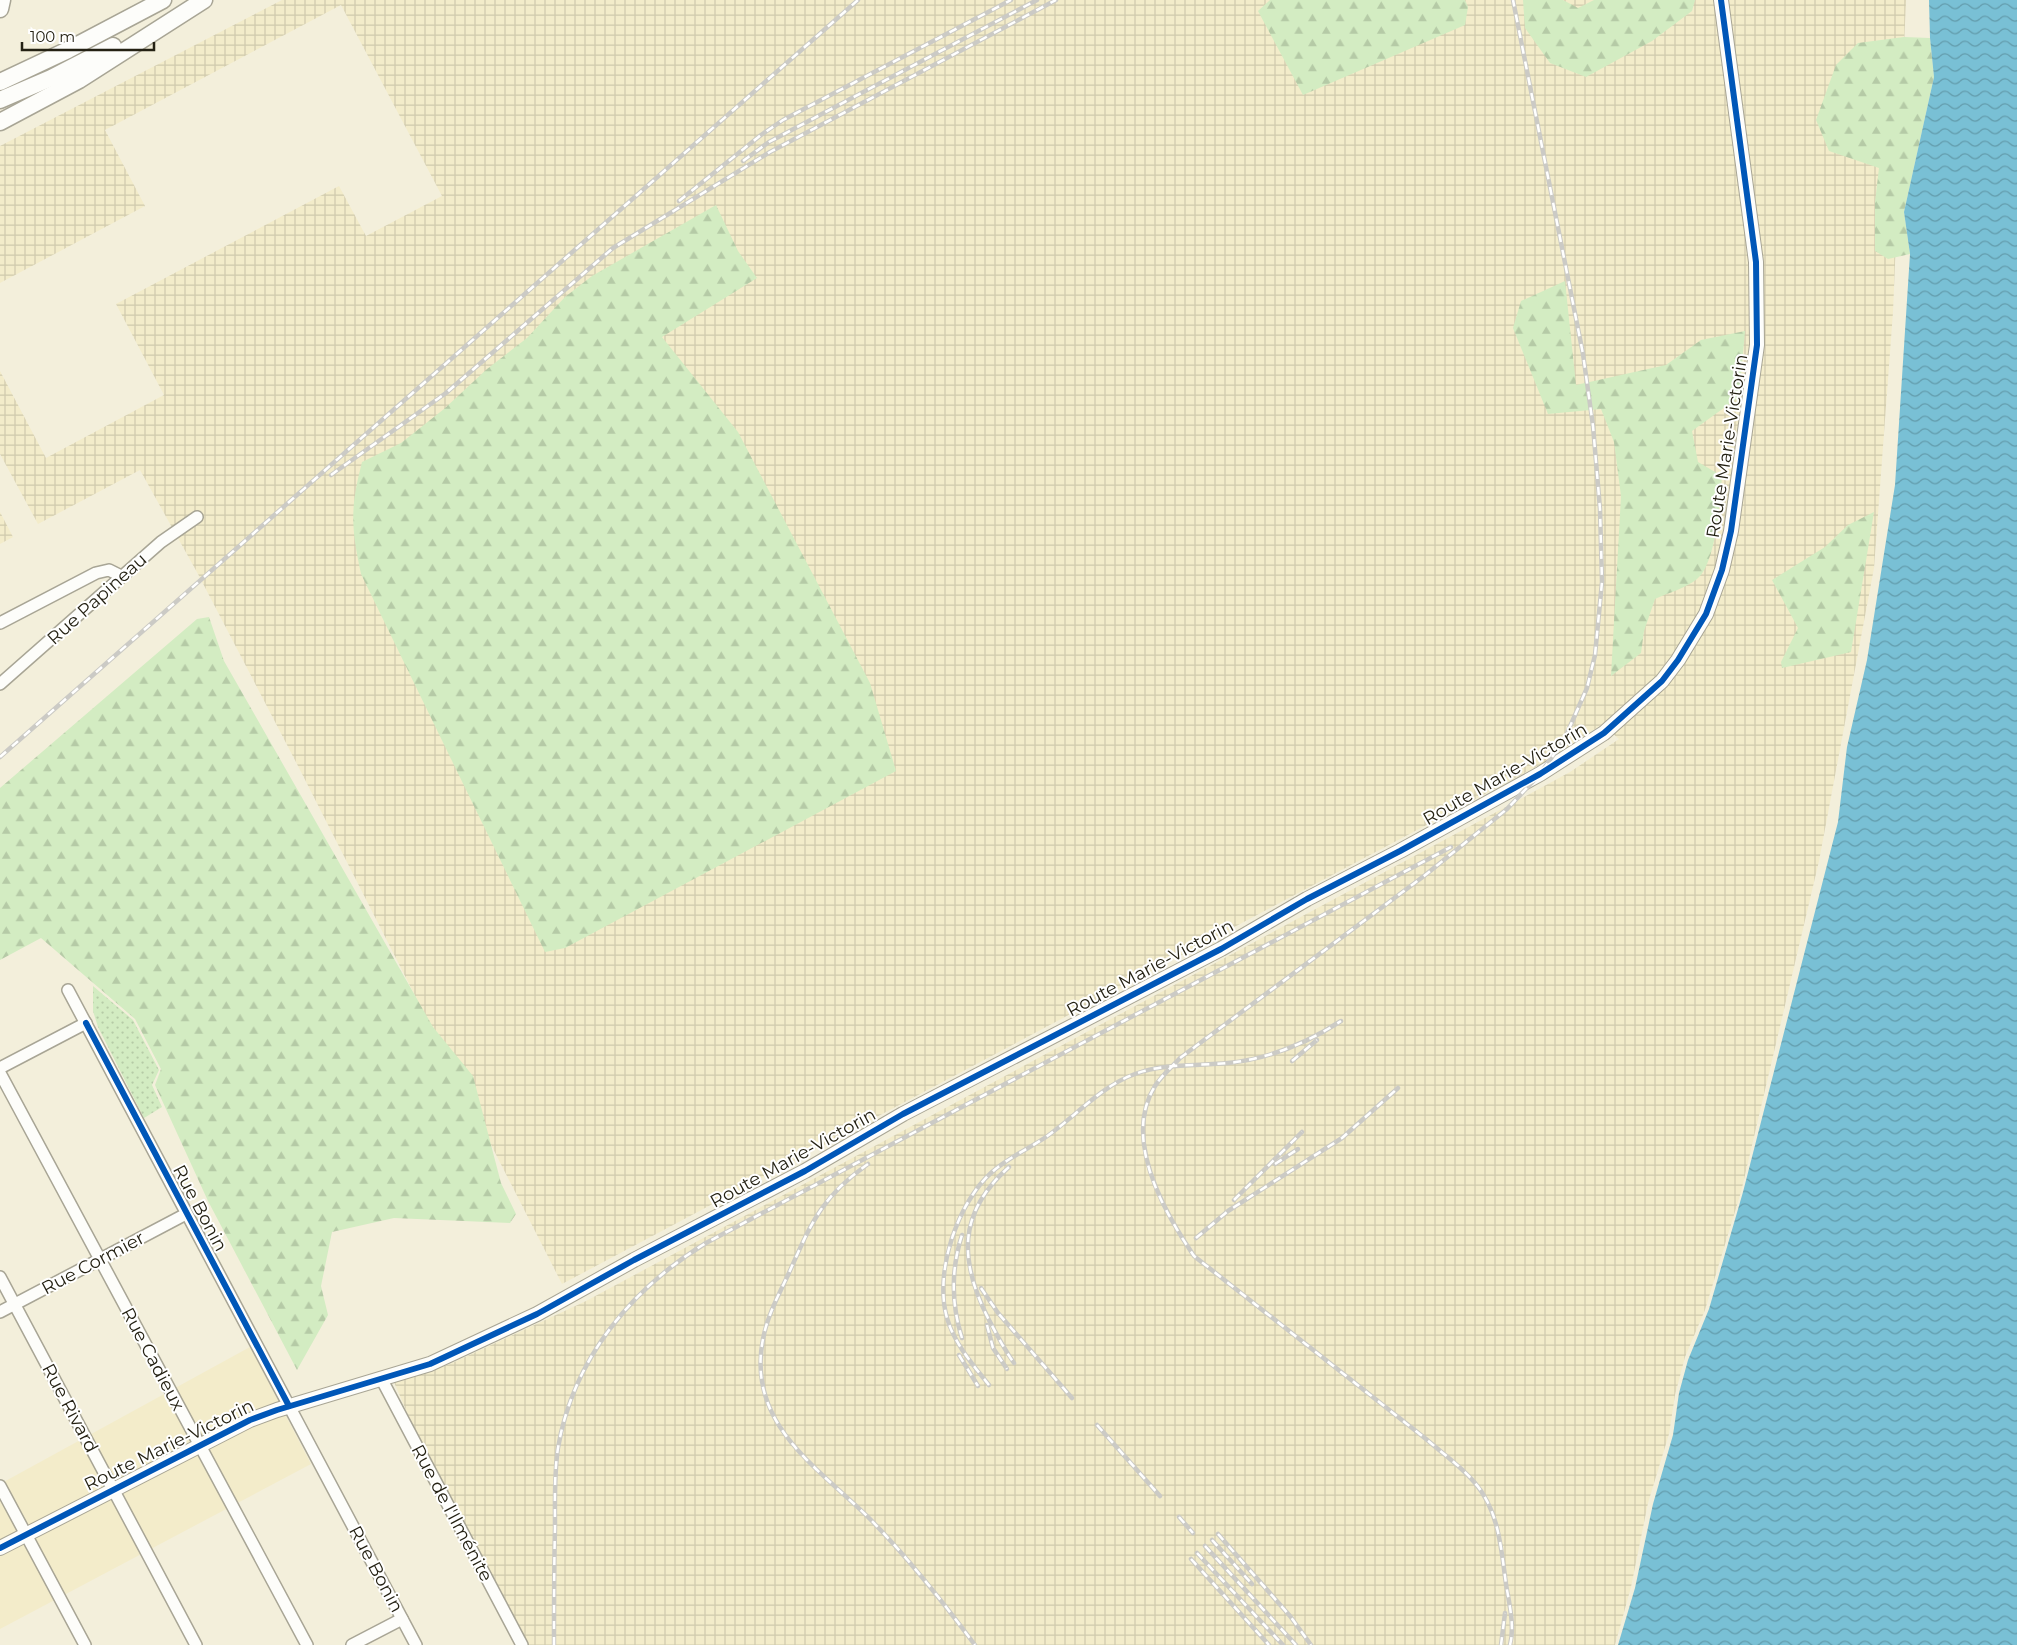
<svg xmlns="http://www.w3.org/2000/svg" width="2017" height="1645" font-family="Montserrat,sans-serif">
	<defs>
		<pattern id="industrial-grid" width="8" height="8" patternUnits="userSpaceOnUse" patternTransform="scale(1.25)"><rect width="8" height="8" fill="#f3ecca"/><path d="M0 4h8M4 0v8" fill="none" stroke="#d0caad"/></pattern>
		<pattern id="grass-dots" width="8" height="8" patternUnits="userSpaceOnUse" patternTransform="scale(1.25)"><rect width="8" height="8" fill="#d3ecc2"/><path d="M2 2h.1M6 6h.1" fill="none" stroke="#b5caa6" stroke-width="1.8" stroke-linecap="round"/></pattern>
		<pattern id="forest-firs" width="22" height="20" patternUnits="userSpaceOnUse" patternTransform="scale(1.25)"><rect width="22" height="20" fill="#d3ecc2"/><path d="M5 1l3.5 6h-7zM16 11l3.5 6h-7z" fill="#b5caa6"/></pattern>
		<pattern id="water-waves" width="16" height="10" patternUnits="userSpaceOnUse" patternTransform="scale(1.25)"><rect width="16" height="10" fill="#79c0d5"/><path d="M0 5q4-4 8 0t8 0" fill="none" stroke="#639cac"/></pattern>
	</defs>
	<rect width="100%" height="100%" fill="#f3efdb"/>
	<path fill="#f3ecca" d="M250 1347 311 1464 0 1629V1484Z"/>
	<g fill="url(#industrial-grid)">
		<path d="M282 0H1906L1893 312 1874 568 1819 861 1741 1192 1705 1310 1685 1357 1675 1395 1669 1434 1648 1503 1631 1587 1615 1645H524L421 1445 394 1382 450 1364 586 1301 1500 810 1570 772 1619 739 1602 724 1564 752 562 1284 298 766 198 574 140 470 38 524 0 454V371L46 458 164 395 116 304 339 186 366 236 442 196 341 5 105 130 145 206 0 283V146Z"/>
		<path d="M0 512 13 537 0 544Z"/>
	</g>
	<path fill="url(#grass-dots)" d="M93 986 133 1020 159 1070 152 1085 162 1107 144 1118 98 1027 93 1011Z"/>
	<g fill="url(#forest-firs)">
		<path d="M1270 0H1465L1468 7 1465 25 1303 95 1258 11Z"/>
		<path d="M1523 0H1563L1578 8 1594 0H1695L1692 11 1652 41 1586 77 1550 63 1525 28Z"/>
		<path d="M1904 37 1930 38 1934 77 1904 212 1910 254 1888 259 1875 251V202L1879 168 1829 151 1816 120 1836 65 1858 43Z"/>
		<path d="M716 205 738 251 757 278 662 337 738 432 870 683 896 771 565 948 545 952 361 574C351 527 350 509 362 462L401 443 444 409 487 369 527 338 565 297 592 276Z"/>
		<path d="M1565 281 1576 385 1666 365 1701 340 1745 331 1739 397 1692 431 1698 462 1722 476C1720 501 1716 564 1697 579 1686 588 1668 593 1655 599L1644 631 1641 653 1611 676 1621 496 1614 442 1601 409 1548 414 1513 328 1521 301Z"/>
		<path d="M1874 512 1851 652 1782 668 1781 662 1798 628 1772 580 1825 547 1848 525Z"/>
		<path d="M209 617 224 661 433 1027 473 1076 501 1183 516 1214 510 1223 394 1218 332 1232 321 1286 328 1315 297 1370 208 1201 155 1085 161 1069 135 1019 41 938 0 960V788L197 619Z"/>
	</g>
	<path fill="url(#water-waves)" d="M1929 0H2017V1645H1618L1635 1588 1653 1504 1673 1435 1679 1393 1688 1360 1709 1309 1743 1192 1838 822 1847 747 1867 660 1895 485 1910 254 1904 212 1934 77 1930 38Z"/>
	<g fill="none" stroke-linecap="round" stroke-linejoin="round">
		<defs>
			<g id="minor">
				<path d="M0 623 96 573 109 570 121 576"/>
				<path d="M0 684 161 542 197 517"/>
				<path d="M68 990 416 1645"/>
				<path d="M0 1068 86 1023"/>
				<path d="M0 1073 307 1645"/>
				<path d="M0 1277 196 1645"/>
				<path d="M0 1312 186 1214"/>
				<path d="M382 1380 522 1645"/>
				<path d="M0 1486 85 1645"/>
				<path d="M352 1645 402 1619"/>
			</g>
			<path id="major" d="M0 1548 250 1420 277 1410 430 1364 537 1314 634 1260 805 1171 903 1114 1221 949 1307 899 1400 851 1540 774 1604 733 1662 681 1678 660 1706 614 1722 570 1731 531 1757 345 1756 262 1721 0"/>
			<g id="highway">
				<path d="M0 9 2 0"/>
				<path d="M0 82 68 50 163 0"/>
				<path d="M0 100 51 78 113 46"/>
				<path d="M0 122 79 80 204 0"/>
			</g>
		</defs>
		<use href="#minor" stroke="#a8a595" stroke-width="14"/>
		<use href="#major" stroke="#a8a595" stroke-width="16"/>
		<use href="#highway" stroke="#a8a595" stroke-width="19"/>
		<use href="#minor" stroke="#fdfdfa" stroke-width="11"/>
		<use href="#major" stroke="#fdfdfa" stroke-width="14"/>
		<use href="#highway" stroke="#fdfdfa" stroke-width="16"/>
		<defs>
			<g id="rail">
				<path d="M743 161 769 142 1037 0"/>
				<path d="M679 201 761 135 783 120 1011 0"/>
				<path d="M331 475 446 393 613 248 770 152 1056 0"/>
				<path d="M0 757 858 0"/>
				<path d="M1292 1061 1317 1040"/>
				<path d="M868 1164C820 1198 811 1224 788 1275 778 1296 767 1317 763 1339 746 1425 819 1468 871 1520 909 1559 943 1602 975 1645"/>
				<path d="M1275 1164 1298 1149"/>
				<path d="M1009 1167C957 1213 959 1261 989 1320 997 1335 1004 1349 1014 1363"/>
				<path d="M1234 1200 1302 1132"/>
				<path d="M1196 1238 1228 1211 1342 1138 1398 1088"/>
				<path d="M981 1288 998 1313 1072 1398"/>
				<path d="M987 1325 993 1348 1007 1369"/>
				<path d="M962 1338C951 1303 951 1269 962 1235"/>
				<path d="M959 1355 978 1386"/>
				<path d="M989 1385C973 1365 954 1343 947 1318 934 1273 957 1203 992 1172 1008 1158 1028 1149 1046 1137 1075 1117 1101 1086 1135 1074 1164 1063 1198 1066 1228 1063 1268 1059 1307 1043 1341 1021"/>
				<path d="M1097 1425 1160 1496"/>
				<path d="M1179 1517 1193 1533"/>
				<path d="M1218 1534 1290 1616 1311 1645"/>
				<path d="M1212 1540 1252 1584"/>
				<path d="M1205 1546 1296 1645"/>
				<path d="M1197 1553 1283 1645"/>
				<path d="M1191 1559 1269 1645"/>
				<path d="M554 1645C554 1606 554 1567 555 1528 555 1501 554 1474 558 1448 573 1359 631 1289 706 1243L1451 847"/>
				<path d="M1501 1645 1505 1613"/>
				<path d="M1510 1645C1515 1626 1509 1603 1506 1584 1501 1548 1499 1511 1475 1483 1461 1466 1442 1453 1426 1439L1194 1256C1164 1212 1122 1139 1155 1086 1162 1075 1172 1067 1180 1058L1424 876 1507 809 1540 774 1564 740 1587 688 1595 655 1602 582 1600 509 1593 426 1583 354 1513 0"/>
			</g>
		</defs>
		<use href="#rail" stroke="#cbcac5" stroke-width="4.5"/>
		<use href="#rail" stroke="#fff" stroke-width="2.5" stroke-dasharray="8" stroke-linecap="butt"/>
		<defs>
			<g id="cycleway">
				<path d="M86 1023 289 1406"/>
				<path d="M0 1548 250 1420 277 1410 430 1364 537 1314 634 1260 805 1171 903 1114 1221 949 1307 899 1400 851 1540 774 1604 733 1662 681 1678 660 1706 614 1722 570 1731 531 1757 345 1756 262 1721 0"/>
			</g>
		</defs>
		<use href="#cycleway" stroke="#fff" stroke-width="9"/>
		<use href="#cycleway" stroke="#0057b8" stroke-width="6"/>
	</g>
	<g text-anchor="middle" stroke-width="4" stroke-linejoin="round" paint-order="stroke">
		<g font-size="18" fill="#242113" stroke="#fff">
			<text transform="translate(1727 446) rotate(-81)" y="6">Route Marie-Victorin</text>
			<text transform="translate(97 599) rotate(-42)" y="6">Rue Papineau</text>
			<text transform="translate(1505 774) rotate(-30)" y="6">Route Marie-Victorin</text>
			<text transform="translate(1150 968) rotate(-28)" y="6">Route Marie-Victorin</text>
			<text transform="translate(793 1158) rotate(-29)" y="6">Route Marie-Victorin</text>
			<text transform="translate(200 1208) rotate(62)" y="6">Rue Bonin</text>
			<text transform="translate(93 1263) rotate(-28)" y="6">Rue Cormier</text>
			<text transform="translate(153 1359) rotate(62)" y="6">Rue Cadieux</text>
			<text transform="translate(70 1408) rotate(62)" y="6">Rue Rivard</text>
			<text transform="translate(169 1445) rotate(-26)" y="6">Route Marie-Victorin</text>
			<text transform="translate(452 1513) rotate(62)" y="6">Rue de l'Ilménite</text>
			<text transform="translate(376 1569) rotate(62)" y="6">Rue Bonin</text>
		</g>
	</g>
	<path d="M22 42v8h132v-8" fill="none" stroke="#242113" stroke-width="2.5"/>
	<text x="30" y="42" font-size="15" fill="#242113" stroke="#ffffff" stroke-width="4" paint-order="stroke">100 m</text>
</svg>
